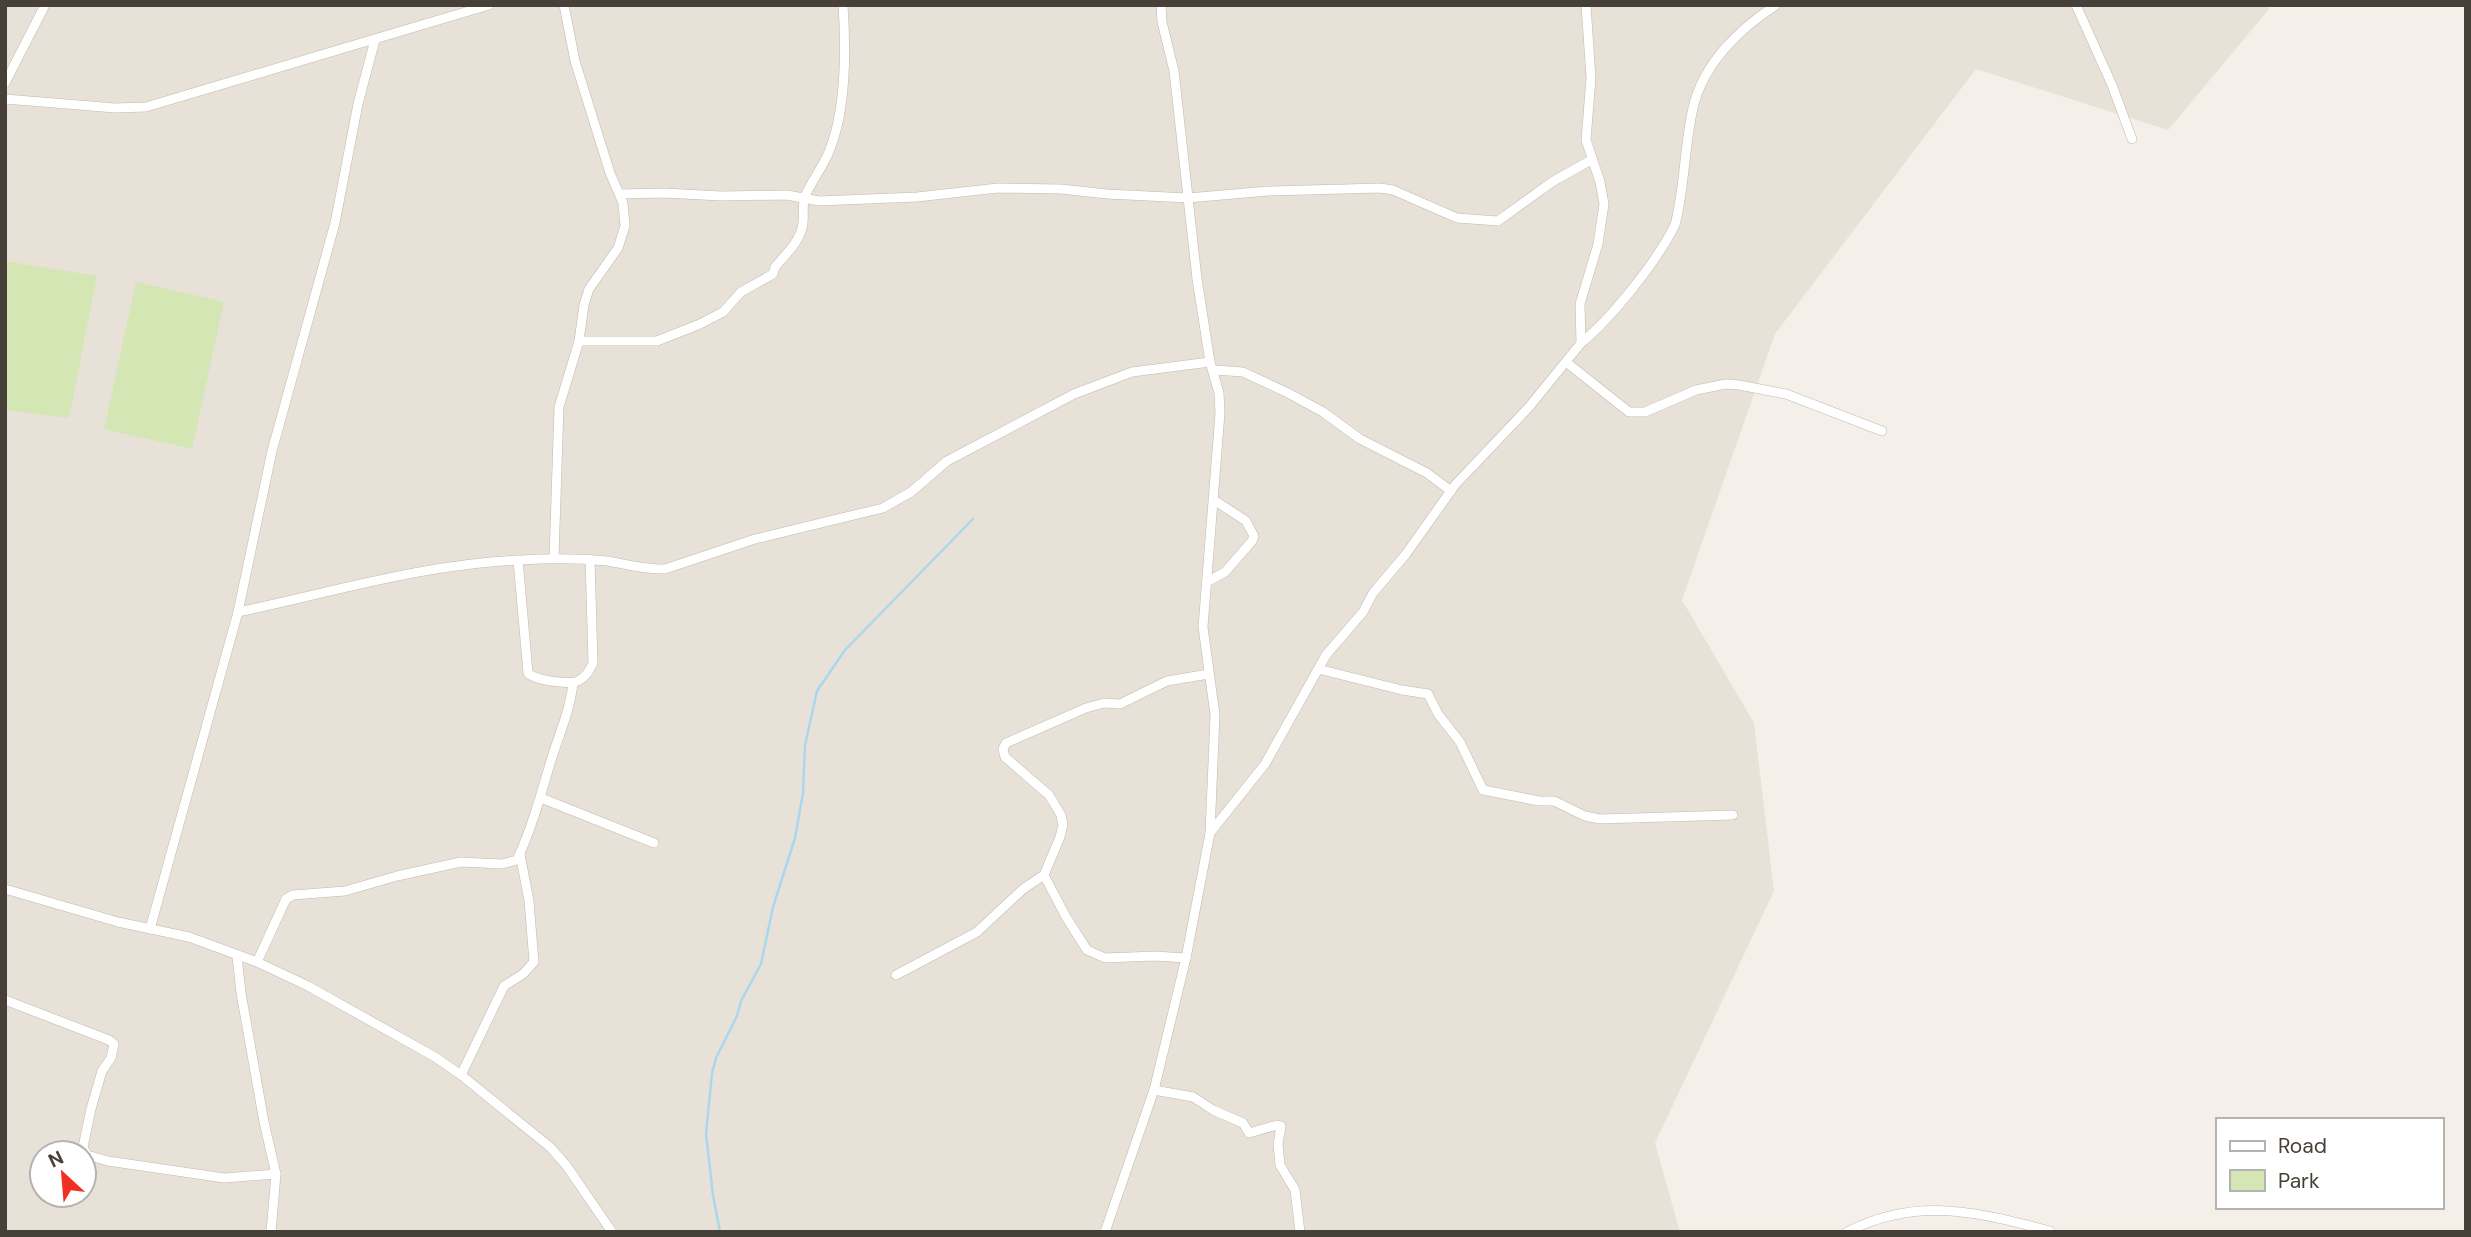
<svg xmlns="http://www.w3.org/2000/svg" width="2471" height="1237" font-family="'DM Sans',sans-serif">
	<rect width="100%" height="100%" fill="#f4f0e9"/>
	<path fill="#e8e1d8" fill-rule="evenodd" d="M5 5H2269V9L2168 130 1976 69 1775 334 1682 600 1754 723 1774 891 1655 1143 1680 1232H5ZM42 1153H84V1195H42Z"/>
	<g fill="#d4e6b4">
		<path d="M5 261 97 276 69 418 5 410Z"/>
		<path d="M136 282 224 302 192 449 104 429Z"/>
	</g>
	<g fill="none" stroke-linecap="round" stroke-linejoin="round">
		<path stroke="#a9d8ee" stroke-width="2.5" d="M720 1232 713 1195 706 1134 712 1073 716 1058 737 1016 741 1001 761 964 773 907 795 838 803 793 805 745 817 691 845 650 973 519"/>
		<defs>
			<g id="street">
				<path d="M2076 5 2112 85 2132 139"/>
				<path d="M5 83 45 5"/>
				<path d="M5 99 115 108 146 107 489 5"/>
				<path d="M620 194 664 193 721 196 787 195 819 201 917 197 998 188 1061 189 1107 194 1188 198 1268 191 1380 188 1393 190 1457 218 1498 221 1552 182 1591 160"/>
				<path d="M579 341H657L700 324 723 312 741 292 773 274 775 267C786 254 801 241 803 223 804 215 802 204 805 196 812 180 824 166 830 149 846 109 846 48 843 5"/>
				<path d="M1581 343C1612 318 1657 261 1675 225 1685 187 1684 147 1693 108 1703 64 1739 29 1776 5"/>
				<path d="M1566 362 1629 412H1645L1696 390 1726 384 1739 385 1786 394 1882 431"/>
				<path d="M1214 370 1243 372 1288 393 1323 412 1360 439 1427 473 1451 491"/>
				<path d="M554 558 559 407 579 341 584 305 589 289 618 248 625 226 623 203 610 173 575 61 564 5"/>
				<path d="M518 560 528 673C534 680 569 685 578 681 586 677 589 671 593 663L590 559"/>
				<path d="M1207 582 1225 572 1252 541 1254 536 1246 521 1214 500"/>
				<path d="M238 612C333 592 424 564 521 560 550 558 578 558 607 561 626 564 645 570 665 569L755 539 883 508 911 492 947 461 1074 394 1132 372 1210 362"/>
				<path d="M1318 669 1402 690 1428 694 1438 714 1460 742 1483 790 1539 801H1554L1585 816 1600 819 1733 815"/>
				<path d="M541 798 654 843"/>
				<path d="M1210 833 1265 764 1326 655 1363 612 1373 593 1406 554 1455 485 1529 407 1581 343 1580 304 1598 244 1604 204 1600 182 1586 140 1591 78 1586 5"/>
				<path d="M1044 875 1066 917 1087 950 1105 958 1155 956 1186 958"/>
				<path d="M5 889 118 922 189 937 257 962 308 986 435 1057 461 1075 550 1147 566 1165 612 1232"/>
				<path d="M150 929 238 612 272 451 335 223 358 104 375 40"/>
				<path d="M237 956 241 993 264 1122 276 1174 271 1232"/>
				<path d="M257 962 286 899 293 895 345 891 397 876 461 862 502 864 517 860C531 830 540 798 549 767 557 739 570 712 573 683"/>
				<path d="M896 975 977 932 1023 889 1044 875 1060 837 1063 825 1061 815 1049 795 1005 757 1003 749 1006 743 1086 708 1104 703 1120 704 1167 681 1209 674"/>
				<path d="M5 1000 109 1040 114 1044 111 1058 102 1071 91 1109 83 1147 87 1155 108 1161 224 1178 276 1174"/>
				<path d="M461 1075 504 986 523 974 534 962 529 901 520 854"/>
				<path d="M1154 1090 1193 1097 1213 1110 1243 1123 1249 1133 1277 1125 1281 1126 1278 1144 1280 1165 1295 1190 1300 1232"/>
				<path d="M1105 1232 1154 1090 1186 958 1210 833 1215 715 1203 627 1220 413 1219 393 1210 362 1197 279 1174 71 1162 22 1161 5"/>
				<path d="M1847 1232C1917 1196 1978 1212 2050 1231"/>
			</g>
		</defs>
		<use href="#street" stroke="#c2b9af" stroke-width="10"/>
		<use href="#street" stroke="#fff" stroke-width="9"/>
	</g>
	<rect width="2471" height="1237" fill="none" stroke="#474038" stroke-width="14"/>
	<rect x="2216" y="1118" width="228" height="91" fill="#ffffff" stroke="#b5b3af" stroke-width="2"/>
	<rect x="2230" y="1141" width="35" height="10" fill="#ffffff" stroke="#b5b3af" stroke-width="2"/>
	<text x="2278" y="1153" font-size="21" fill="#474038">Road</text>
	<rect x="2230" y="1170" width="35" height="21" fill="#d4e6b4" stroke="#b5b3af" stroke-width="2"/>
	<text x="2278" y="1188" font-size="21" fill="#474038">Park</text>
	<g transform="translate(63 1174) rotate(334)"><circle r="33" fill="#ffffff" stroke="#b5b3af" stroke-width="2"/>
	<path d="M0-5L12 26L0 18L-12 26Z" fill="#f12f24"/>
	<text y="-10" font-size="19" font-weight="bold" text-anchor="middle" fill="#474038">N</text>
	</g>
</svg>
